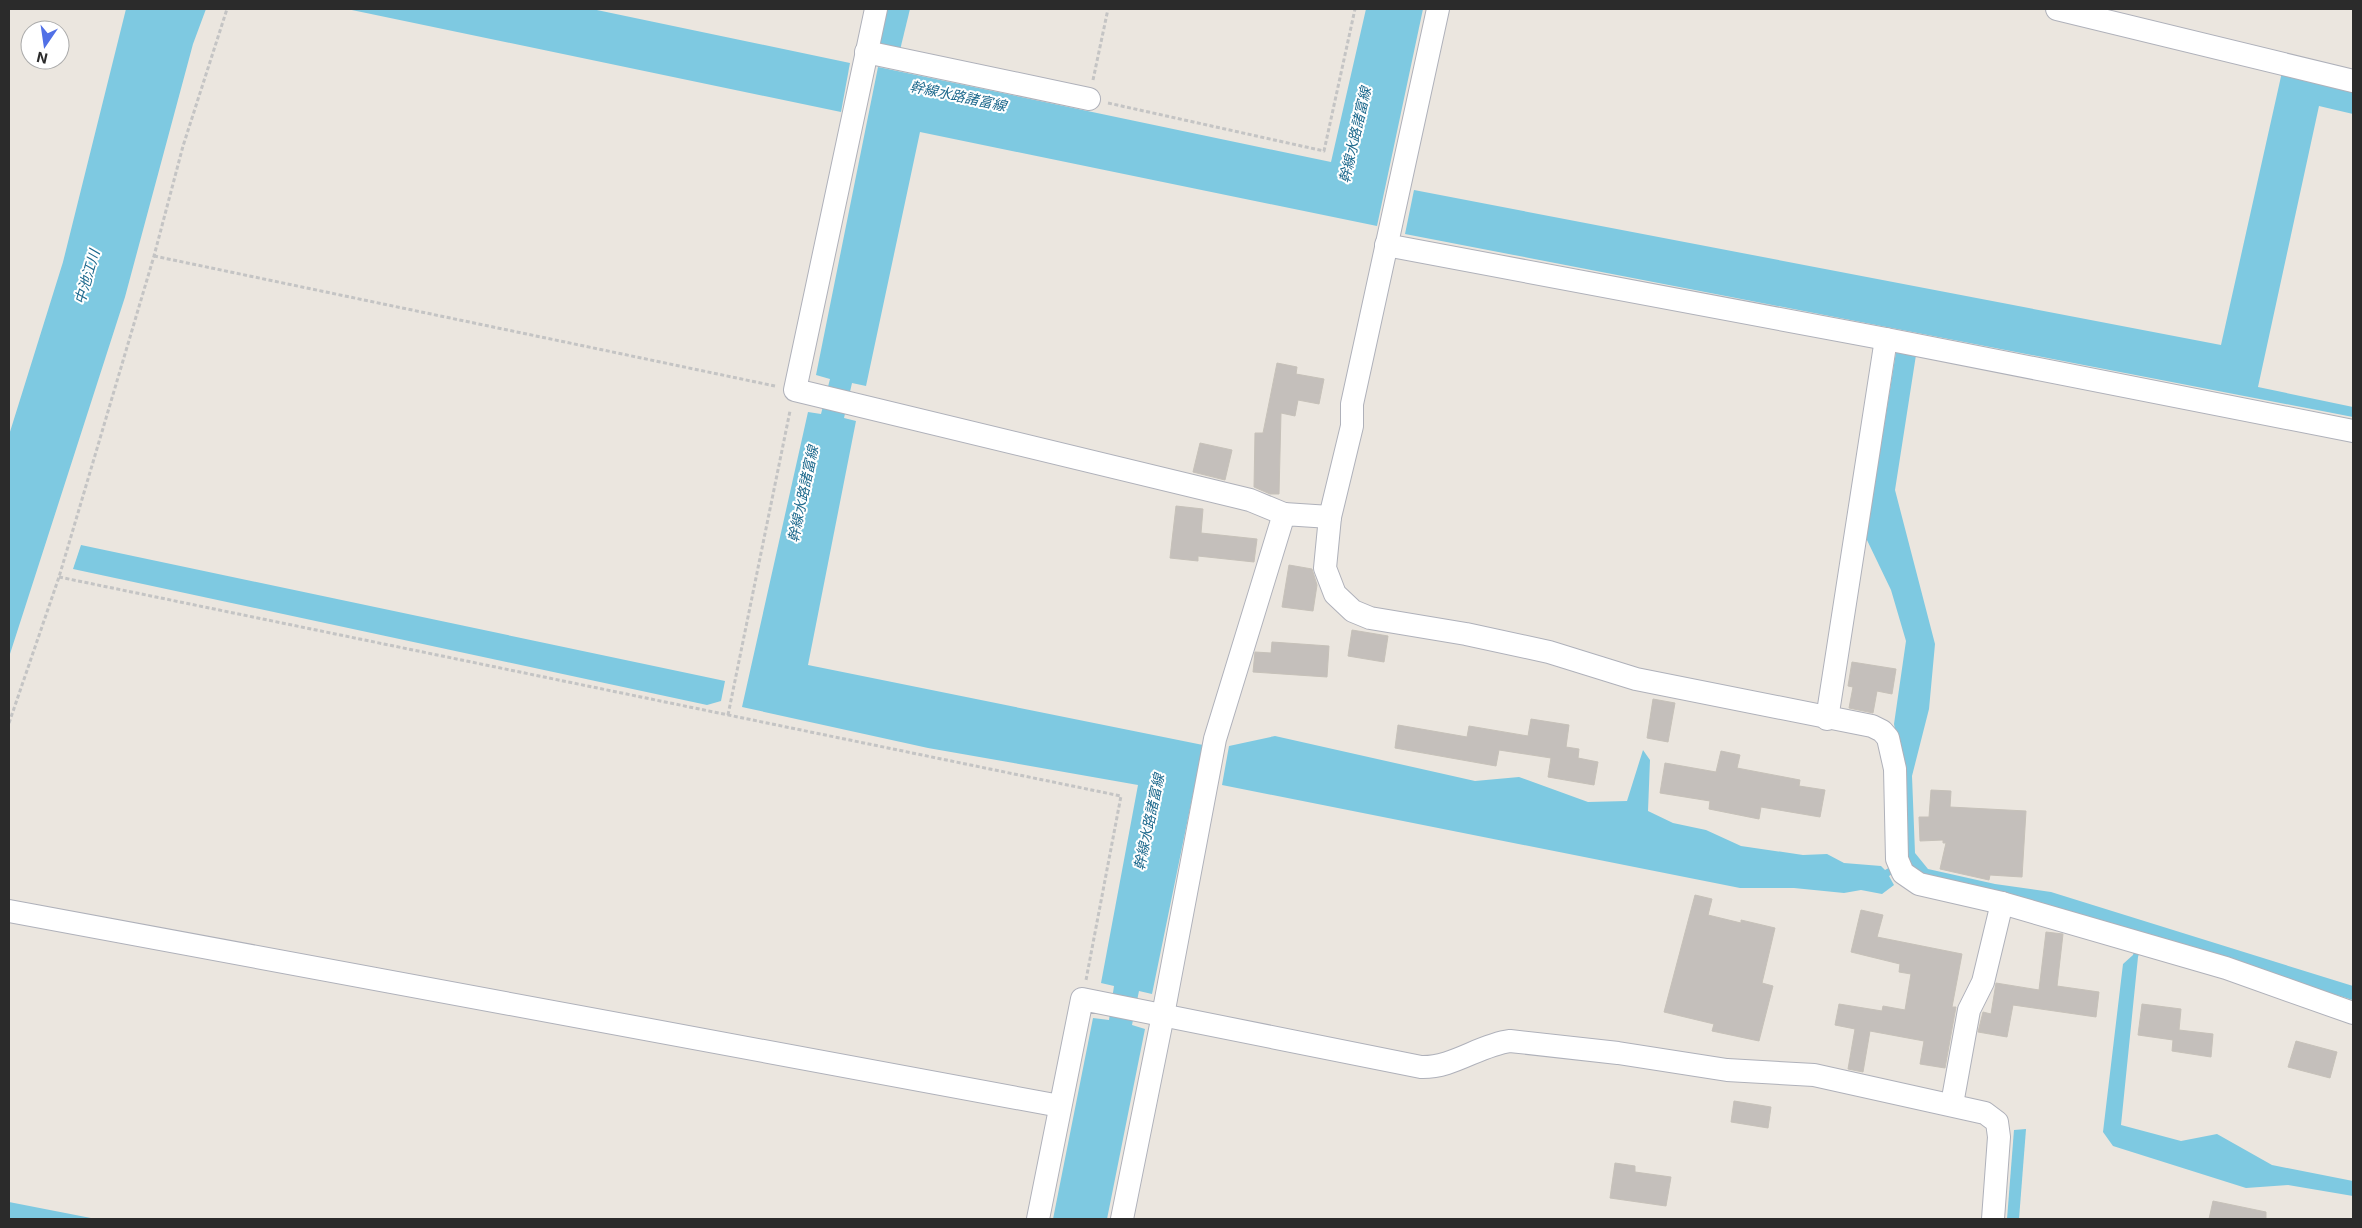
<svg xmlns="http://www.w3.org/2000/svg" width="2362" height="1228" font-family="Inter,'Noto Sans JP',sans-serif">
	<rect width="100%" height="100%" fill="#ebe6df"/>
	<g fill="#7ec9e1">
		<path d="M126 9H206L193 44 125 297 9 657V435L63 262Z"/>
		<path d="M347 9H592L850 63 841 112Z"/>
		<path d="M887 9H910L900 50 879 45Z"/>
		<path d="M1366 9H1423L1377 226 920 132 866 386 852 383 844 418 856 421 808 665 1203 745 1152 994 1139 991 1132 1025 1145 1029 1107 1219H1053L1093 1018 1109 1020 1114 986 1101 983 1138 785 928 748 742 707 808 412 821 414 830 379 816 375 878 67 1331 162Z"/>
		<path d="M2282 72 2353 89V114L2319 106 2258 387 2353 407V417L1405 234 1414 190 2221 345Z"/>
		<path d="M1896 352 1916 355 1895 490 1935 644 1929 709 1912 776 1915 853 1928 869 1995 884 2051 892 2353 986V1000L2145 936 2138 957 2121 1125 2181 1141 2217 1134 2272 1165 2353 1181V1196L2288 1185 2246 1188 2113 1146 2103 1132 2123 964 2133 955 2139 934 1917 874 1908 865 1889 876 1894 885 1882 894 1861 890 1844 893 1794 888H1740L1222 785 1229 746 1275 736 1475 781 1519 777 1588 802 1627 801 1643 750 1650 760 1648 811 1673 823 1706 830 1741 846 1803 855 1827 854 1844 863 1881 866 1885 870 1905 859 1903 775 1894 724 1906 641 1891 590 1866 538Z"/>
		<path d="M81 545 725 681 721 701 707 705 73 569Z"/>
		<path d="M2026 1129 2019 1219H2007L2014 1130Z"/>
		<path d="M9 1202 96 1219H9Z"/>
	</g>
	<g fill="#c4bfbb" stroke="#c6c1b9">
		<path d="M1277 363 1297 367 1296 374 1324 379 1319 404 1298 400 1295 416 1281 413 1279 494H1270L1254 487 1255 433H1263Z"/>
		<path d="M1200 443 1232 450 1225 480 1193 472Z"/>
		<path d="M1176 506 1203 509 1201 533 1257 539 1254 562 1198 556V561L1170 558Z"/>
		<path d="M1289 565 1312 569 1317 585 1313 611 1282 607Z"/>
		<path d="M1352 630 1388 636 1384 662 1348 656Z"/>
		<path d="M1272 642 1329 646 1327 677 1253 672 1255 652 1271 653Z"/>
		<path d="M1852 662 1896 669 1892 694 1877 691 1873 713 1849 708 1853 687 1848 686Z"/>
		<path d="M1653 699 1675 703 1668 742 1647 738Z"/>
		<path d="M1531 719 1569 725 1566 747 1579 749 1578 758 1598 762 1594 785 1548 777 1551 758 1499 750 1496 766 1395 748 1398 725 1467 737 1469 726 1528 736Z"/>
		<path d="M1721 751 1740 755 1737 768 1800 780 1799 786 1825 790 1820 817 1761 807 1759 819 1709 809 1710 801 1660 793 1665 763 1716 772Z"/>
		<path d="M1931 790 1951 791 1950 807 2026 811 2022 877 1990 875 1989 880 1940 869 1946 843H1943V840L1920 841 1919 817H1929Z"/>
		<path d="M1695 895 1712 899 1708 915 1741 923V920L1775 928 1762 983 1773 986 1759 1041 1712 1031 1714 1024 1664 1012Z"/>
		<path d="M1861 910 1883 915 1877 937 1962 954 1952 1007H1956L1945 1068 1920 1064 1924 1041 1870 1031 1863 1072 1848 1069 1855 1029 1835 1025 1839 1004 1882 1011 1883 1006 1905 1010 1911 974 1899 972 1900 964 1851 952Z"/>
		<path d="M2046 932 2063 934 2057 986 2099 992 2096 1017 2013 1005 2007 1037 1978 1032 1983 1012 1991 1014 1996 983 2039 990Z"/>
		<path d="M2142 1004 2181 1009 2179 1030 2213 1034 2211 1057 2172 1051 2173 1040 2138 1035Z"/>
		<path d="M2296 1041 2337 1052 2330 1078 2288 1067Z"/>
		<path d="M1734 1101 1771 1107 1768 1128 1731 1122Z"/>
		<path d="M1615 1163 1635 1166V1172L1671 1177 1666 1206 1610 1198Z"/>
		<path d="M2213 1201 2266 1212V1219H2209Z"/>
	</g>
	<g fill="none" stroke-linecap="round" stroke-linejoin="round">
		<defs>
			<g id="minor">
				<path d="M876 9 795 390 1250 500 1284 514"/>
				<path d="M1438 9 1352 404V426L1330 517 1325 568 1335 594 1353 611 1370 618 1466 634 1549 652 1636 679 1872 726 1882 731 1888 738 1895 769 1897 859 1903 873 1919 884 2002 903"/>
				<path d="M2057 9 2353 81"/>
				<path d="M866 52 1089 99"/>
				<path d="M1386 245 1886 339 2353 431"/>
				<path d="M1827 719 1886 339"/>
				<path d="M9 911 1060 1106"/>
				<path d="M1952 1104 1969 1010 1983 982 2002 903 2226 968 2353 1013"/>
				<path d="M1038 1219 1082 999 1421 1067C1453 1068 1479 1045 1510 1041L1618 1053 1727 1070 1814 1075 1985 1113 1997 1122 1999 1137 1993 1219"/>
				<path d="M1122 1219 1163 1015 1215 739 1284 514 1330 517"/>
			</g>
		</defs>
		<use href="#minor" stroke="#afb1ba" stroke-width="24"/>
		<g stroke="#c4c4c4" stroke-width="3" stroke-dasharray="4 2.5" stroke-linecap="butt">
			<path d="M1093 80 1108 9"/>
			<path d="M1108 103 1324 151 1355 9"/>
			<path d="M154 256 775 386"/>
			<path d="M59 577 1121 796 1086 980"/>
			<path d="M728 715 790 411"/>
			<path d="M9 723 59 577 154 256 183 146 227 9"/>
		</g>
		<use href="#minor" stroke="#fff" stroke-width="22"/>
	</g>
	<g text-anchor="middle" stroke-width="4" stroke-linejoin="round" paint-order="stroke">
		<g font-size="14" font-style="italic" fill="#1d698d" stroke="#fff">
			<text transform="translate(958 96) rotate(12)" y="5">幹線水路諸富線</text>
			<text transform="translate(1355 135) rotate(-77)" y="5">幹線水路諸富線</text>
			<text transform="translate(87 277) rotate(-74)" y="5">中池江川</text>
			<text transform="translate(803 494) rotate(-78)" y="5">幹線水路諸富線</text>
			<text transform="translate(1149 822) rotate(-78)" y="5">幹線水路諸富線</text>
		</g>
	</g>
	<rect width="2362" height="1228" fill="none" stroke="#2b2b2b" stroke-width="20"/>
	<g transform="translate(45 45) rotate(193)"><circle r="24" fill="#ffffff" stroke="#aaaaaa"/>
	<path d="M0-4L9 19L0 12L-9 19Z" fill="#5170e6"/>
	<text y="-8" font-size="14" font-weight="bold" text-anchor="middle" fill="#2b2b2b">N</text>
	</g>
</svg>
